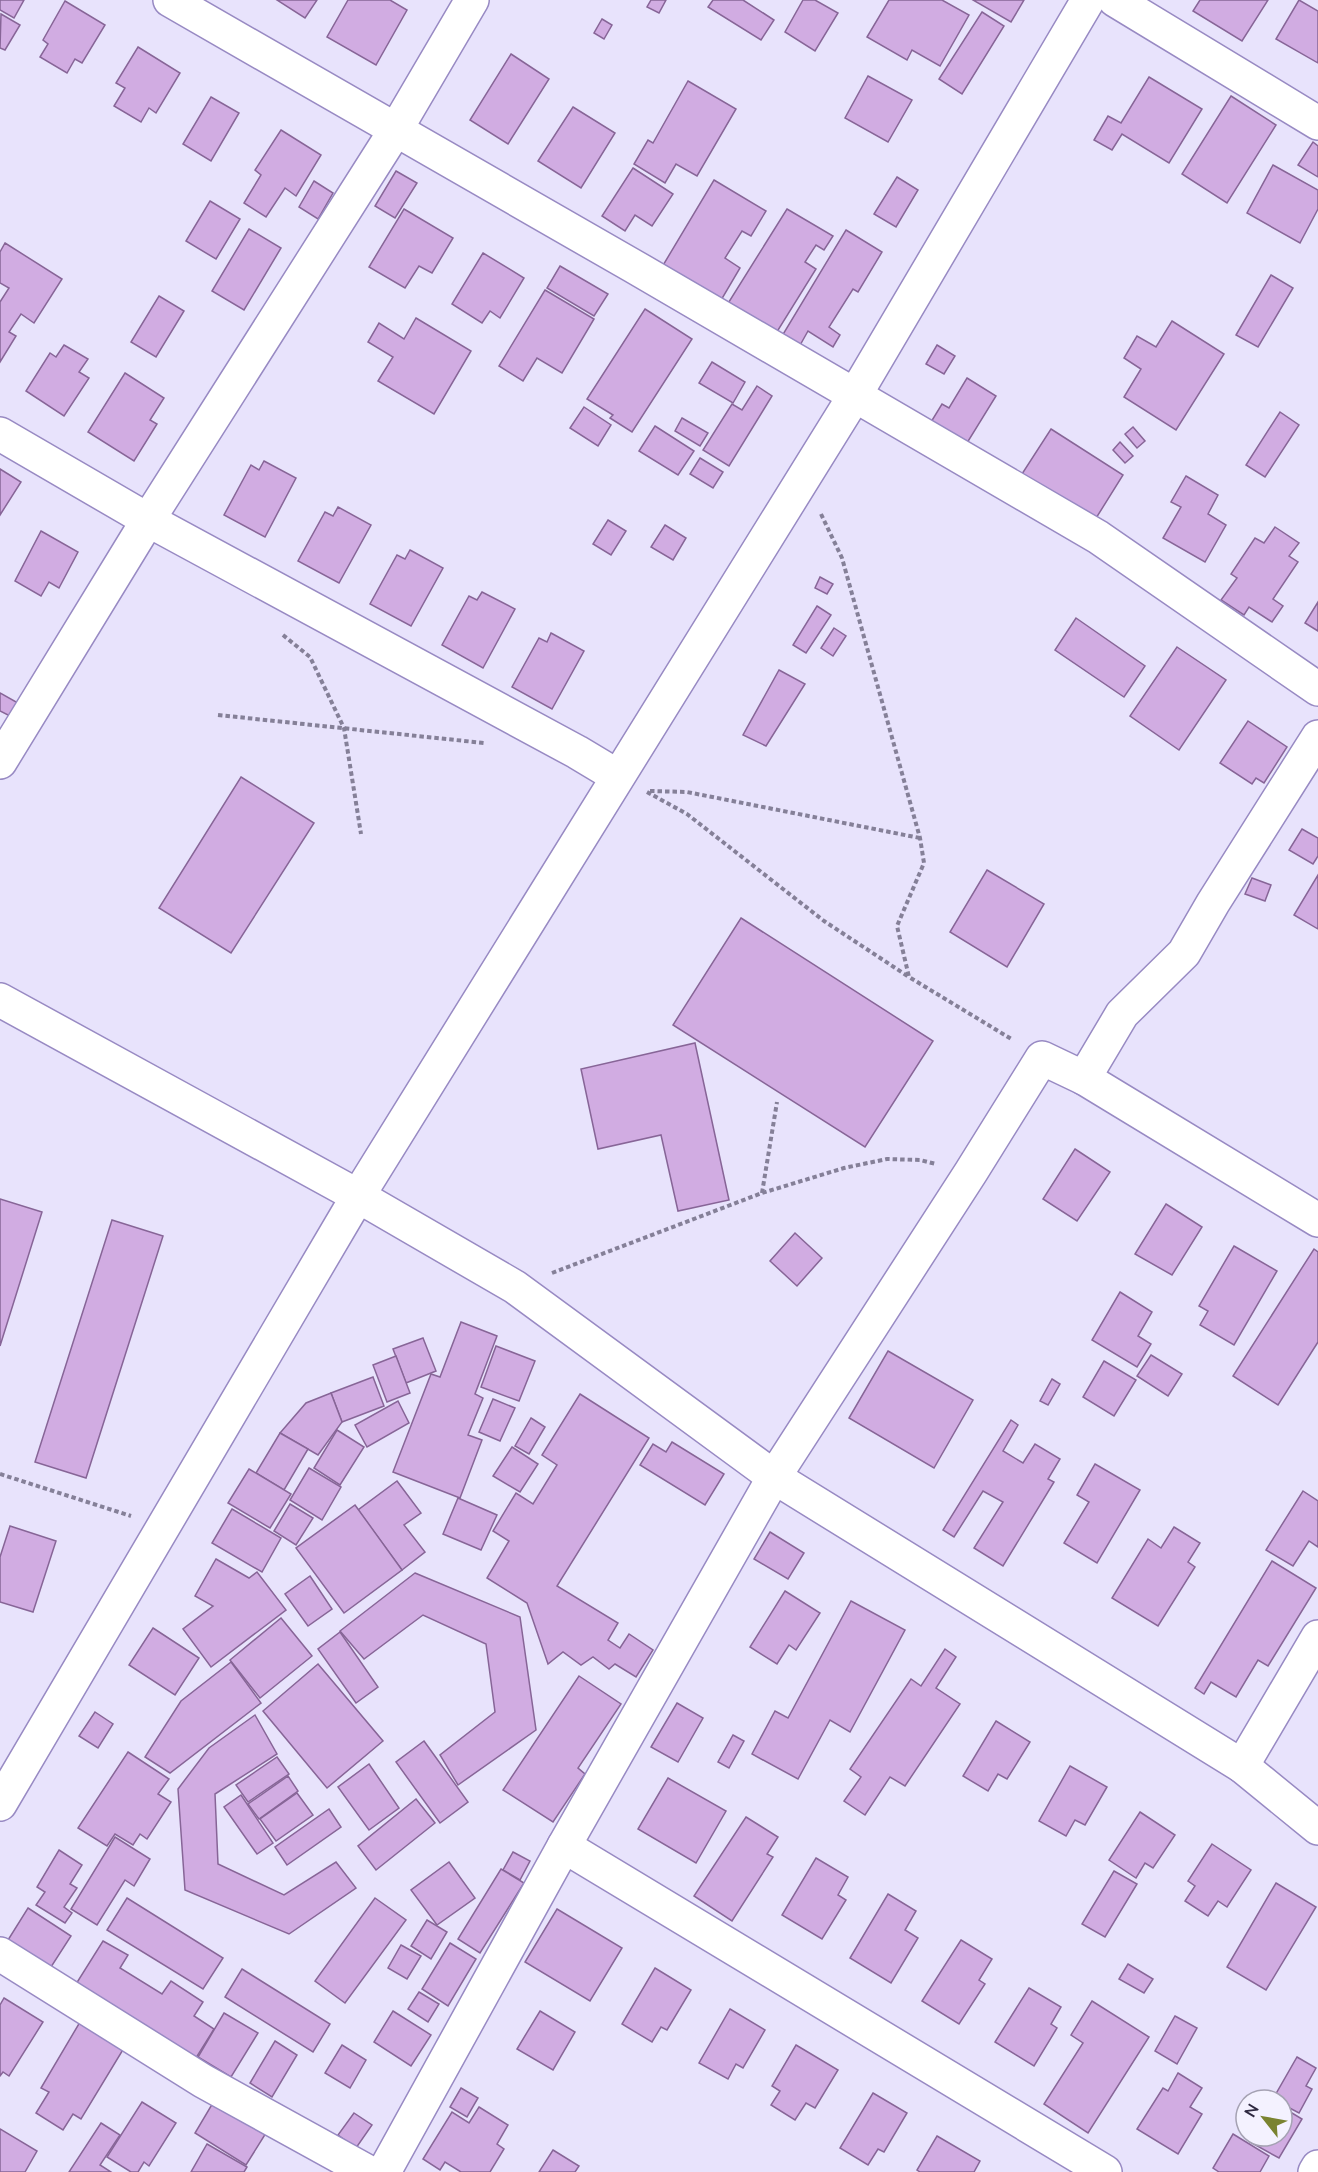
<svg xmlns="http://www.w3.org/2000/svg" width="1318" height="2172" font-family="'Nunito Sans',sans-serif">
	<rect width="100%" height="100%" fill="#e8e3fc"/>
	<g fill="#d1ace2" stroke="#876597" stroke-width="1.5">
		<path d="M0 0H24L14 18 0 10Z"/>
		<path d="M277 0H317L305 18Z"/>
		<path d="M348 0H390L407 10 376 65 327 37Z"/>
		<path d="M651 0H666L659 13 647 7Z"/>
		<path d="M713 0H743L774 20 761 40 708 7Z"/>
		<path d="M803 0H815L838 13 815 51 785 32Z"/>
		<path d="M889 0H942L969 15 940 66 912 50 907 60 867 37Z"/>
		<path d="M973 0H1024L1011 22Z"/>
		<path d="M1200 0H1268L1242 41 1193 11Z"/>
		<path d="M1299 0 1318 11V63L1276 39Z"/>
		<path d="M65 1 105 25 82 63 75 59 67 73 40 57 48 44 43 40Z"/>
		<path d="M982 12 1004 26 962 94 939 79Z"/>
		<path d="M1 14 20 25 5 50 0 48Z"/>
		<path d="M602 19 612 25 604 39 594 33Z"/>
		<path d="M138 47 180 73 156 113 149 108 141 122 114 106 125 88 116 83Z"/>
		<path d="M511 54 549 79 508 144 470 120Z"/>
		<path d="M868 76 912 100 888 142 845 118Z"/>
		<path d="M1149 77 1202 109 1169 163 1122 134 1112 150 1094 140 1108 116 1121 123Z"/>
		<path d="M688 81 736 109 697 176 676 164 665 183 634 164 648 140 653 143Z"/>
		<path d="M1231 96 1276 125 1227 203 1182 174Z"/>
		<path d="M211 97 239 113 211 161 183 144Z"/>
		<path d="M573 107 615 133 581 188 538 161Z"/>
		<path d="M281 130 321 155 296 196 285 188 266 217 244 203 261 175 255 170Z"/>
		<path d="M1313 142 1318 146V177L1298 165Z"/>
		<path d="M1273 165 1318 190V209L1300 243 1247 213Z"/>
		<path d="M633 168 673 194 652 226 635 215 625 231 602 216Z"/>
		<path d="M396 171 417 183 395 218 375 206Z"/>
		<path d="M897 177 918 190 896 227 874 214Z"/>
		<path d="M714 180 766 211 751 236 742 231 725 258 740 268 720 302 662 267Z"/>
		<path d="M314 181 333 193 318 219 299 207Z"/>
		<path d="M210 201 240 219 216 259 186 241Z"/>
		<path d="M404 209 453 238 432 273 419 266 405 288 369 267Z"/>
		<path d="M787 209 833 236 824 250 816 245 805 262 816 269 775 335 727 305Z"/>
		<path d="M249 229 281 248 244 310 212 291Z"/>
		<path d="M846 230 882 252 858 292 853 289 829 327 840 335 833 347 808 331 799 347 782 336Z"/>
		<path d="M5 243 62 279 34 323 21 314 9 332 16 336 0 362V302L9 288 0 283V252Z"/>
		<path d="M483 253 524 278 500 318 490 311 482 323 452 304Z"/>
		<path d="M560 266 608 294 594 316 547 288Z"/>
		<path d="M1271 275 1293 288 1258 347 1236 335Z"/>
		<path d="M545 290 594 319 562 373 537 358 523 381 499 366Z"/>
		<path d="M159 296 184 311 156 357 131 342Z"/>
		<path d="M645 309 692 339 632 432 610 418 613 415 587 399Z"/>
		<path d="M416 318 471 351 434 414 378 381 393 357 368 342 379 323 404 339Z"/>
		<path d="M1172 321 1224 354 1176 430 1124 397 1141 369 1124 358 1137 336 1156 347Z"/>
		<path d="M64 345 88 359 79 372 89 378 64 416 26 391 50 353 56 357Z"/>
		<path d="M937 345 955 356 944 374 926 364Z"/>
		<path d="M712 362 745 382 733 403 699 383Z"/>
		<path d="M125 373 164 398 150 420 157 424 134 461 88 432Z"/>
		<path d="M967 378 996 396 967 443 931 422 942 404 949 408Z"/>
		<path d="M757 386 772 396 729 466 703 450 732 404 742 410Z"/>
		<path d="M584 407 611 425 598 446 570 428Z"/>
		<path d="M1280 412 1299 425 1265 477 1246 465Z"/>
		<path d="M682 418 708 433 700 446 675 431Z"/>
		<path d="M655 426 694 451 678 475 639 451Z"/>
		<path d="M1133 427 1145 441 1137 448 1125 434Z"/>
		<path d="M1051 429 1123 475 1093 523 1020 477Z"/>
		<path d="M1120 442 1133 456 1125 463 1113 450Z"/>
		<path d="M700 458 723 472 713 488 690 474Z"/>
		<path d="M264 461 296 478 265 537 224 515 251 465 259 470Z"/>
		<path d="M0 469 21 482 0 515Z"/>
		<path d="M1186 476 1218 495 1208 514 1226 525 1205 562 1163 538 1181 507 1171 502Z"/>
		<path d="M338 507 371 525 339 583 298 561 325 512 333 516Z"/>
		<path d="M608 520 626 531 611 555 593 544Z"/>
		<path d="M665 525 686 538 673 560 651 547Z"/>
		<path d="M1275 527 1299 543 1289 556 1298 562 1273 599 1283 606 1272 622 1249 607 1244 615 1221 600 1237 578 1231 574 1255 538 1264 543Z"/>
		<path d="M41 531 78 552 59 588 49 582 41 596 15 581Z"/>
		<path d="M410 550 443 568 411 626 370 604 397 555 405 559Z"/>
		<path d="M820 577 833 584 827 594 815 588Z"/>
		<path d="M482 592 515 609 483 668 442 645 469 596 477 600Z"/>
		<path d="M1318 602V631L1305 623Z"/>
		<path d="M817 606 831 615 806 653 793 645Z"/>
		<path d="M1076 618 1145 666 1124 697 1055 650Z"/>
		<path d="M834 628 846 636 833 656 821 648Z"/>
		<path d="M551 633 584 651 552 709 512 687 539 638 547 642Z"/>
		<path d="M1177 647 1226 680 1179 750 1130 716Z"/>
		<path d="M779 670 805 684 766 746 743 735Z"/>
		<path d="M0 693 18 703 10 716 0 711Z"/>
		<path d="M1248 721 1287 747 1264 783 1256 778 1252 784 1220 763Z"/>
		<path d="M241 777 314 823 231 953 159 908Z"/>
		<path d="M1302 829 1318 838V856L1313 864 1289 850Z"/>
		<path d="M987 870 1044 904 1007 967 950 932Z"/>
		<path d="M1318 875V929L1294 915Z"/>
		<path d="M1252 878 1271 885 1265 901 1245 894Z"/>
		<path d="M741 918 933 1041 865 1147 673 1025Z"/>
		<path d="M695 1043 729 1200 678 1211 661 1135 598 1149 581 1069Z"/>
		<path d="M1075 1149 1110 1172 1077 1221 1043 1199Z"/>
		<path d="M0 1199 42 1212 0 1346Z"/>
		<path d="M1166 1204 1202 1227 1172 1275 1135 1254Z"/>
		<path d="M112 1220 163 1236 86 1478 35 1462Z"/>
		<path d="M795 1233 822 1258 797 1286 770 1261Z"/>
		<path d="M1234 1246 1277 1271 1234 1345 1200 1325 1208 1311 1199 1306Z"/>
		<path d="M1314 1249 1318 1252V1342L1278 1405 1233 1376Z"/>
		<path d="M1120 1292 1152 1312 1138 1336 1151 1344 1137 1367 1092 1340Z"/>
		<path d="M461 1322 497 1336 475 1394 483 1398 468 1435 482 1440 460 1498 393 1472 431 1374 440 1377Z"/>
		<path d="M423 1338 436 1371 406 1383 393 1349Z"/>
		<path d="M496 1346 535 1361 519 1401 481 1387Z"/>
		<path d="M888 1351 973 1400 934 1468 849 1418Z"/>
		<path d="M1151 1355 1182 1374 1168 1396 1137 1376Z"/>
		<path d="M396 1356 410 1393 387 1402 373 1365Z"/>
		<path d="M1104 1361 1136 1380 1114 1416 1083 1397Z"/>
		<path d="M373 1377 384 1406 342 1422 331 1393Z"/>
		<path d="M1052 1379 1060 1384 1048 1405 1040 1401Z"/>
		<path d="M331 1393 342 1422 318 1455 280 1433 306 1403Z"/>
		<path d="M580 1394 649 1438 557 1586 618 1623 608 1640 620 1648 629 1634 653 1650 636 1677 615 1664 609 1669 593 1657 581 1665 563 1652 548 1664 527 1603 487 1578 509 1541 493 1531 516 1493 533 1504 557 1465 542 1455Z"/>
		<path d="M493 1399 515 1408 500 1441 479 1432Z"/>
		<path d="M398 1401 409 1423 367 1447 355 1425Z"/>
		<path d="M531 1418 545 1427 529 1454 515 1446Z"/>
		<path d="M1011 1420 1018 1425 1003 1451 1023 1463 1035 1444 1060 1459 1048 1479 1054 1482 1003 1566 974 1548 1003 1502 983 1491 954 1537 943 1530Z"/>
		<path d="M337 1430 364 1447 340 1485 314 1468Z"/>
		<path d="M280 1433 308 1449 284 1490 256 1473Z"/>
		<path d="M672 1442 724 1474 705 1505 640 1465 653 1444 666 1452Z"/>
		<path d="M512 1447 538 1464 520 1492 493 1476Z"/>
		<path d="M1095 1464 1140 1490 1097 1563 1064 1543 1089 1502 1077 1495Z"/>
		<path d="M309 1468 341 1487 322 1520 290 1500Z"/>
		<path d="M249 1469 291 1494 270 1528 228 1503Z"/>
		<path d="M397 1481 421 1513 404 1525 425 1552 402 1570 358 1510Z"/>
		<path d="M1303 1491 1318 1501V1547L1309 1541 1293 1566 1266 1550Z"/>
		<path d="M458 1498 497 1515 481 1550 443 1534Z"/>
		<path d="M290 1504 313 1518 296 1545 274 1531Z"/>
		<path d="M355 1505 402 1570 344 1613 296 1548Z"/>
		<path d="M232 1509 281 1538 262 1572 212 1543Z"/>
		<path d="M10 1526 56 1541 33 1612 0 1602V1557Z"/>
		<path d="M1174 1527 1200 1543 1188 1562 1195 1567 1158 1626 1112 1598 1148 1539 1161 1548Z"/>
		<path d="M770 1532 804 1553 788 1579 754 1559Z"/>
		<path d="M216 1559 249 1578 257 1572 286 1610 211 1667 183 1629 213 1606 195 1596Z"/>
		<path d="M1272 1561 1316 1588 1268 1666 1258 1660 1236 1697 1211 1682 1204 1694 1195 1688Z"/>
		<path d="M415 1573 520 1617 536 1730 458 1785 440 1755 495 1712 486 1644 423 1615 364 1659 340 1631Z"/>
		<path d="M310 1576 332 1609 308 1626 285 1594Z"/>
		<path d="M785 1591 820 1613 796 1650 789 1645 777 1664 750 1647Z"/>
		<path d="M851 1601 905 1630 850 1732 830 1720 798 1779 752 1754 775 1711 788 1718Z"/>
		<path d="M281 1618 312 1656 260 1698 230 1660Z"/>
		<path d="M153 1628 199 1658 175 1695 129 1665Z"/>
		<path d="M340 1632 378 1687 356 1703 318 1649Z"/>
		<path d="M945 1649 956 1657 936 1688 960 1704 905 1786 890 1777 865 1815 844 1801 861 1777 850 1769 911 1679 921 1686Z"/>
		<path d="M231 1662 261 1703 170 1773 145 1757 181 1701Z"/>
		<path d="M318 1664 383 1741 327 1788 263 1711Z"/>
		<path d="M579 1676 621 1704 578 1768 585 1774 553 1822 503 1790Z"/>
		<path d="M677 1703 703 1718 678 1762 651 1747Z"/>
		<path d="M95 1712 113 1724 98 1748 79 1736Z"/>
		<path d="M255 1715 277 1754 215 1794 218 1864 284 1895 336 1862 356 1888 289 1934 185 1890 178 1789 209 1748Z"/>
		<path d="M996 1721 1030 1742 1007 1779 998 1774 988 1791 963 1776Z"/>
		<path d="M733 1735 744 1741 729 1768 718 1762Z"/>
		<path d="M424 1741 468 1802 440 1823 396 1762Z"/>
		<path d="M128 1752 169 1779 158 1794 171 1802 147 1839 140 1834 133 1845 115 1834 107 1846 78 1828Z"/>
		<path d="M277 1757 289 1774 248 1802 236 1785Z"/>
		<path d="M369 1764 399 1808 369 1830 338 1787Z"/>
		<path d="M1070 1766 1107 1787 1085 1825 1075 1820 1066 1836 1039 1821Z"/>
		<path d="M288 1776 298 1791 259 1819 248 1804Z"/>
		<path d="M668 1778 726 1811 696 1863 638 1829Z"/>
		<path d="M297 1793 313 1815 276 1841 260 1819Z"/>
		<path d="M241 1795 273 1843 257 1854 224 1807Z"/>
		<path d="M416 1799 435 1823 376 1870 358 1846Z"/>
		<path d="M329 1809 341 1827 287 1865 275 1847Z"/>
		<path d="M1140 1812 1175 1835 1153 1868 1145 1863 1136 1878 1109 1860Z"/>
		<path d="M746 1817 778 1837 767 1854 773 1857 732 1921 694 1896Z"/>
		<path d="M115 1837 150 1859 134 1886 125 1880 97 1925 71 1909Z"/>
		<path d="M1212 1844 1251 1870 1227 1907 1218 1901 1208 1916 1185 1901 1195 1886 1188 1881Z"/>
		<path d="M59 1850 82 1865 70 1884 77 1888 64 1907 72 1913 65 1923 36 1905 45 1892 37 1887Z"/>
		<path d="M513 1852 530 1861 520 1880 503 1870Z"/>
		<path d="M816 1858 848 1877 838 1895 846 1900 822 1939 782 1915Z"/>
		<path d="M449 1862 475 1898 437 1925 411 1890Z"/>
		<path d="M501 1869 524 1883 480 1953 458 1939Z"/>
		<path d="M1114 1871 1137 1884 1105 1937 1082 1924Z"/>
		<path d="M1276 1883 1316 1907 1266 1990 1227 1967Z"/>
		<path d="M888 1894 916 1911 905 1930 918 1938 891 1983 850 1958Z"/>
		<path d="M127 1898 223 1958 203 1989 107 1930Z"/>
		<path d="M375 1898 406 1920 345 2003 315 1981Z"/>
		<path d="M28 1908 71 1936 51 1967 8 1940Z"/>
		<path d="M557 1909 622 1948 590 2001 525 1962Z"/>
		<path d="M427 1920 447 1932 431 1959 411 1946Z"/>
		<path d="M961 1940 992 1959 979 1980 985 1984 959 2024 922 2001Z"/>
		<path d="M103 1941 128 1955 120 1968 162 1994 171 1981 203 2002 194 2016 214 2029 196 2058 76 1984Z"/>
		<path d="M450 1943 476 1959 448 2006 422 1989Z"/>
		<path d="M401 1945 421 1956 407 1979 388 1968Z"/>
		<path d="M1128 1964 1153 1979 1144 1993 1119 1979Z"/>
		<path d="M655 1968 691 1990 667 2030 661 2027 652 2042 622 2024Z"/>
		<path d="M242 1969 330 2024 313 2052 225 1997Z"/>
		<path d="M1029 1988 1061 2007 1051 2024 1057 2028 1034 2066 995 2042Z"/>
		<path d="M419 1992 439 2004 428 2022 408 2009Z"/>
		<path d="M4 1998 43 2022 9 2076 3 2072 0 2076V2005Z"/>
		<path d="M1092 2001 1149 2037 1088 2133 1044 2104 1083 2043 1071 2035Z"/>
		<path d="M730 2009 765 2030 743 2068 736 2064 728 2079 699 2063Z"/>
		<path d="M393 2011 431 2035 411 2066 374 2042Z"/>
		<path d="M540 2011 575 2032 553 2070 517 2049Z"/>
		<path d="M224 2013 258 2033 231 2077 198 2057Z"/>
		<path d="M1175 2016 1197 2028 1177 2064 1155 2051Z"/>
		<path d="M80 2022 124 2048 81 2119 73 2114 63 2130 36 2113 49 2092 41 2088Z"/>
		<path d="M275 2041 297 2055 272 2097 250 2083Z"/>
		<path d="M342 2045 366 2060 350 2088 325 2073Z"/>
		<path d="M796 2045 838 2070 815 2108 806 2103 795 2120 771 2105 780 2091 772 2086Z"/>
		<path d="M1297 2057 1316 2068 1306 2086 1312 2089 1299 2113 1282 2104V2100L1273 2099Z"/>
		<path d="M1178 2073 1202 2088 1190 2107 1202 2114 1178 2154 1137 2129 1163 2088 1168 2091Z"/>
		<path d="M461 2088 478 2098 467 2117 450 2107Z"/>
		<path d="M873 2093 907 2113 884 2152 878 2149 868 2165 840 2148Z"/>
		<path d="M214 2101 266 2133 246 2165 195 2133Z"/>
		<path d="M142 2102 176 2123 149 2166 144 2162 138 2172H131L107 2157Z"/>
		<path d="M479 2107 508 2125 497 2144 504 2149 490 2172H461L445 2162 440 2170 423 2159 452 2112 469 2123Z"/>
		<path d="M1282 2107 1302 2119 1279 2158 1250 2142 1253 2136H1282Z"/>
		<path d="M354 2113 372 2125 356 2148 338 2135Z"/>
		<path d="M101 2123 120 2135 100 2165 111 2172H69Z"/>
		<path d="M0 2129 37 2151 25 2172H0Z"/>
		<path d="M1233 2134 1269 2156 1260 2172H1219L1213 2168Z"/>
		<path d="M937 2136 980 2161 974 2172H920L917 2170Z"/>
		<path d="M207 2144 247 2167 244 2172H191Z"/>
		<path d="M553 2150 579 2166 575 2172H539Z"/>
	</g>
	<g fill="none" stroke-linecap="round" stroke-linejoin="round">
		<defs>
			<g id="street">
				<path d="M170 0 633 266 1098 537 1318 689"/>
				<path d="M1115 0 1318 123"/>
				<path d="M0 434 148 520 577 752 617 776"/>
				<path d="M0 762 148 520 395 131 472 0"/>
				<path d="M0 1000 358 1196 515 1287 774 1477 1242 1766 1318 1828"/>
				<path d="M1084 1078 1318 1220"/>
				<path d="M1242 1766 1318 1637"/>
				<path d="M0 1804 358 1196 855 395 1088 0"/>
				<path d="M564 1846 1105 2172"/>
				<path d="M0 1954 203 2081 368 2172"/>
				<path d="M384 2172 564 1846 774 1477 971 1172 1042 1058 1084 1078 1122 1014 1184 953 1213 903 1318 737"/>
				<path d="M1315 2172 1318 2167"/>
			</g>
		</defs>
		<use href="#street" stroke="#988ac3" stroke-width="36"/>
		<g stroke="#858098" stroke-width="4" stroke-dasharray="4.5 3" stroke-linecap="butt">
			<path d="M821 514 842 558 920 838 924 863 897 926 909 977 1013 1040"/>
			<path d="M283 635 310 657 344 728 361 834"/>
			<path d="M218 715 484 743"/>
			<path d="M650 791 687 792 920 838"/>
			<path d="M647 792 687 814 824 921 909 977"/>
			<path d="M762 1193 777 1102"/>
			<path d="M552 1273 762 1193 844 1168 887 1159 920 1160 936 1164"/>
			<path d="M0 1474 131 1516"/>
		</g>
		<use href="#street" stroke="#fff" stroke-width="33"/>
	</g>
	<g transform="translate(1264 2118) rotate(301)"><circle r="28" fill="#f4f2ff" stroke="#a5a2b3" stroke-width="1.5"/>
	<path d="M0-4.5L10 22L0 15L-10 22Z" fill="#7a8330"/>
	<text y="-9" font-size="16" font-weight="bold" text-anchor="middle" fill="#2e2940">N</text>
	</g>
</svg>
